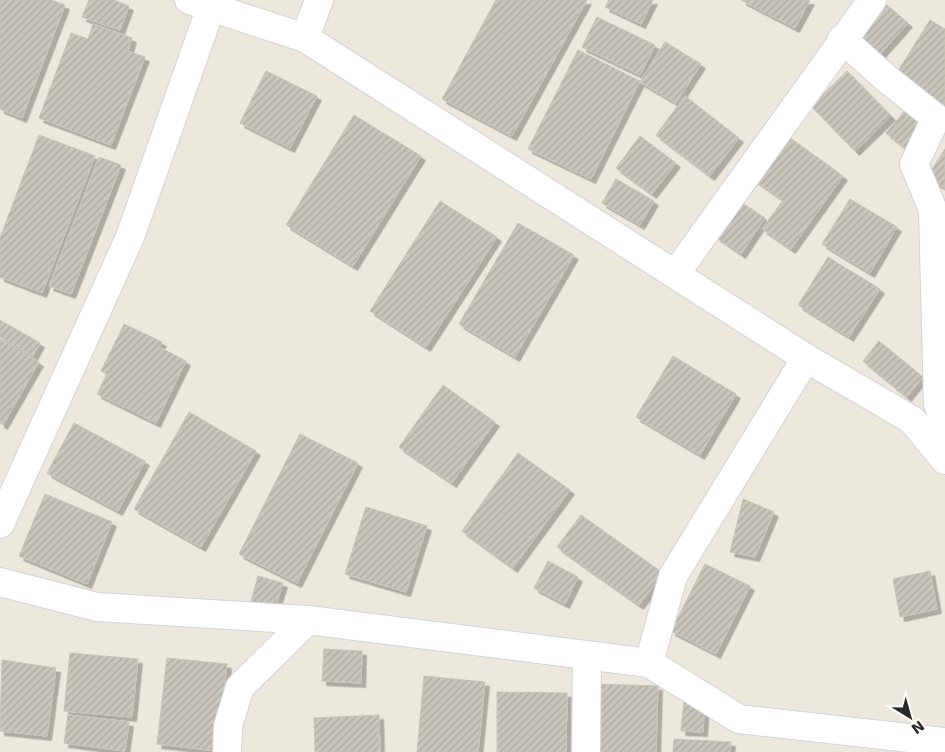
<svg xmlns="http://www.w3.org/2000/svg" width="945" height="752" font-family="'DejaVu Sans',sans-serif">
	<defs>
		<pattern id="building-hatch" width="6" height="6" patternUnits="userSpaceOnUse" patternTransform="scale(1.25)"><rect width="6" height="6" fill="#c8c5bb"/><path d="M-1 1l2-2M0 6l6-6M5 7l2-2" fill="none" stroke="#aca9a1"/></pattern>
		<filter id="shadow"><feDropShadow dx="4.5" dy="4.5" stdDeviation="0" flood-color="#0004"/></filter>
	</defs>
	<rect width="100%" height="100%" fill="#ede8dc"/>
	<g fill="url(#building-hatch)" stroke="#c8c4b5" filter="url(#shadow)">
		<path d="M0 0H51L65 5 22 118 0 109Z"/>
		<path d="M89 0H113L129 6 120 30 82 17Z"/>
		<path d="M496 0H587L512 136 442 99Z"/>
		<path d="M609 0H653L641 24 605 7Z"/>
		<path d="M741 0H810L795 28Z"/>
		<path d="M887 5 908 23 874 61 854 43Z"/>
		<path d="M597 17 655 45 640 75 582 47Z"/>
		<path d="M930 20 945 29V106L896 74Z"/>
		<path d="M93 24 132 38 128 51 145 57 111 145 39 118 71 33 88 39Z"/>
		<path d="M665 42 701 64 676 103 640 82Z"/>
		<path d="M578 50 640 81 591 179 528 149Z"/>
		<path d="M266 71 317 96 290 148 240 123Z"/>
		<path d="M847 71 891 116 855 151 811 106Z"/>
		<path d="M685 96 739 138 710 176 656 135Z"/>
		<path d="M907 108 925 123 905 148 886 133Z"/>
		<path d="M354 115 421 156 353 266 286 225Z"/>
		<path d="M785 134 843 176 791 249 762 229 783 200 753 179Z"/>
		<path d="M39 135 95 156 42 293 0 277V238Z"/>
		<path d="M640 136 676 163 652 194 616 168Z"/>
		<path d="M945 149V188L927 177Z"/>
		<path d="M99 157 121 165 71 294 49 286Z"/>
		<path d="M616 179 654 201 640 225 602 203Z"/>
		<path d="M850 199 897 227 870 273 822 244Z"/>
		<path d="M738 200 765 218 741 254 715 236Z"/>
		<path d="M440 201 497 237 426 347 370 311Z"/>
		<path d="M518 223 574 255 515 357 459 324Z"/>
		<path d="M828 257 880 289 849 337 798 305Z"/>
		<path d="M0 320 40 343 33 356 0 337Z"/>
		<path d="M124 324 162 342 159 347 186 361 156 423 97 394 107 374 101 371Z"/>
		<path d="M0 339 39 362 3 425 0 423Z"/>
		<path d="M879 341 923 377 907 397 863 361Z"/>
		<path d="M673 356 736 394 700 455 636 417Z"/>
		<path d="M443 385 495 422 452 483 399 447Z"/>
		<path d="M189 412 256 451 201 547 134 509Z"/>
		<path d="M74 423 145 461 118 511 47 473Z"/>
		<path d="M300 434 358 463 297 583 239 554Z"/>
		<path d="M518 453 570 490 513 568 462 531Z"/>
		<path d="M45 494 112 522 87 584 19 556Z"/>
		<path d="M743 499 774 512 755 557 730 552Z"/>
		<path d="M366 507 427 526 406 592 345 574Z"/>
		<path d="M581 515 663 573 639 605 557 547Z"/>
		<path d="M548 561 578 577 565 604 534 588Z"/>
		<path d="M705 564 750 586 716 654 671 631Z"/>
		<path d="M930 571 937 609 900 617 893 579Z"/>
		<path d="M258 576 283 583 274 611 250 605Z"/>
		<path d="M324 649 362 651 361 683 322 681Z"/>
		<path d="M70 653 138 659 132 717 64 711Z"/>
		<path d="M167 658 227 664 217 751 157 744Z"/>
		<path d="M2 660 56 668 47 736 0 731Z"/>
		<path d="M424 676 485 682 478 752H417Z"/>
		<path d="M593 684 658 686 656 752H590Z"/>
		<path d="M497 692 567 693 566 752H497Z"/>
		<path d="M684 700 705 701 703 732 681 731Z"/>
		<path d="M68 715 129 722 125 751 64 743Z"/>
		<path d="M379 715 380 752H315L314 718Z"/>
		<path d="M674 739 731 742 730 752H673Z"/>
	</g>
	<g fill="none" stroke-linecap="round" stroke-linejoin="round">
		<defs>
			<g id="street">
				<path d="M189 0 305 38 806 358 912 420 945 460"/>
				<path d="M305 38 319 0"/>
				<path d="M842 39 887 79 936 118 914 164 933 210 938 403 945 430"/>
				<path d="M676 273 872 0"/>
				<path d="M0 524 130 237 211 7"/>
				<path d="M0 582 97 607 308 620 649 663 739 719 945 742"/>
				<path d="M649 663 673 576 806 358"/>
				<path d="M227 752 228 726 240 687 308 620"/>
				<path d="M586 752 587 656"/>
			</g>
		</defs>
		<use href="#street" stroke="#d1d2e4" stroke-width="30"/>
		<use href="#street" stroke="#fff" stroke-width="28"/>
	</g>
	<g transform="translate(910 717) rotate(143)" stroke="#ffffff" stroke-width="4" paint-order="stroke">
	<path d="M0-4L9 19L0 12L-9 19Z" fill="#2a2a2a"/>
	<text y="-8" font-size="14" font-weight="bold" text-anchor="middle" fill="#2a2a2a">N</text>
	</g>
</svg>
